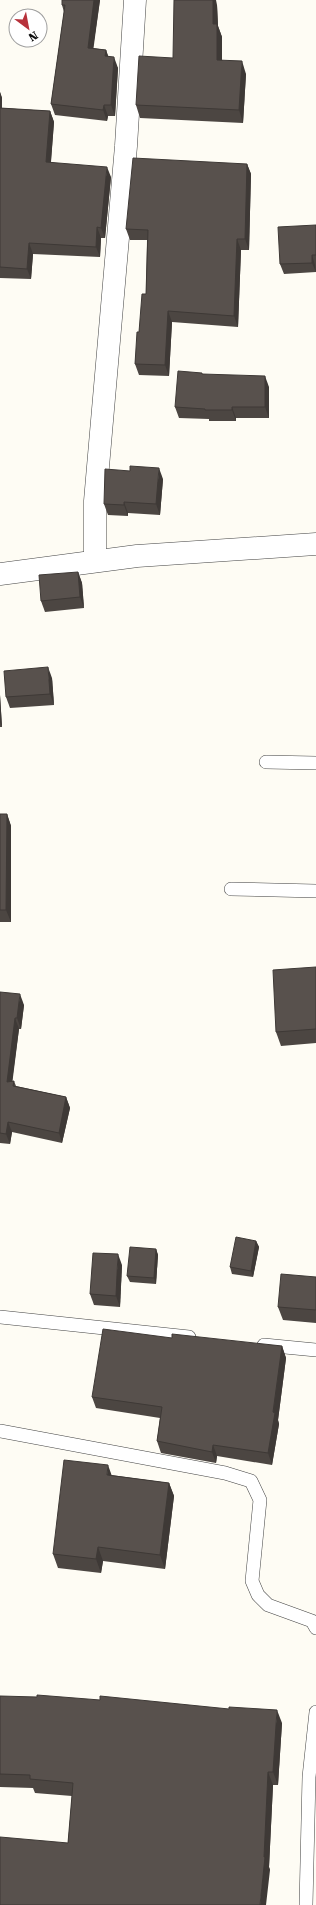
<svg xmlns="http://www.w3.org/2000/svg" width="316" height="1905" font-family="'Roboto Serif',serif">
	<rect width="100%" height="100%" fill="#fefcf4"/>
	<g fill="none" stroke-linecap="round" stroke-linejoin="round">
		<defs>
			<g id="lane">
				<path d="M266 762 316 763"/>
				<path d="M231 889 316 891"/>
				<path d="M0 1317 189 1337"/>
				<path d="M264 1345 316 1350"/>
				<path d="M0 1431 225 1473 251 1481 260 1500 252 1581 258 1595 268 1605 312 1621 316 1628"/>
				<path d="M306 1905 309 1777 316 1712"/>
			</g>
			<g id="street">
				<path d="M95 561V501L126 146 135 0"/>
				<path d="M0 574 137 556 316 544"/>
			</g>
		</defs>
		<use href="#lane" stroke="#434343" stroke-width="14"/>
		<use href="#street" stroke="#434343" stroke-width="23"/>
		<use href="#lane" stroke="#fff" stroke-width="13"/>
		<use href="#street" stroke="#fff" stroke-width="22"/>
	</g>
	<g fill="#4c4642">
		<path d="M62 0H100L93 48 106 50 108 56 118 68 115 116H108L107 121 55 115 51 104 64 12 62 5Z"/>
		<path d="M217 5 218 26 222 37V60L246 74 243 123 140 118 136 105 173 58Z"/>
		<path d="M0 92 2 98V108L50 111 54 122 51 162 111 177 105 238H101L100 257 33 254 31 279 0 278Z"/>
		<path d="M247 164 251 174 249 250H241L238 327 172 322 169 376 139 375 135 364 139 332 146 294 147 240H130L126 229Z"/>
		<path d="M316 225V272L284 274 280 264Z"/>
		<path d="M203 374 269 387V418H236V421H209V419L179 418 175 407Z"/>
		<path d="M163 479 160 515 128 513V516L108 515 104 504Z"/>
		<path d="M78 572 82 583 84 608 45 612 41 601Z"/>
		<path d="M52 678 54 705 10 708 6 697Z"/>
		<path d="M0 695 2 727H0Z"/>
		<path d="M0 814H7L11 826V922H0Z"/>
		<path d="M316 967V1043L281 1046 276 1032Z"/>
		<path d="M0 992 24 1005 21 1029H19L12 1081H14L16 1086 66 1097 70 1108 62 1143 12 1132 10 1144 0 1143Z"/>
		<path d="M256 1241 259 1247 253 1277 232 1274 230 1267Z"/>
		<path d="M156 1249 158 1255 156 1284 130 1282 127 1276Z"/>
		<path d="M122 1265 120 1307 94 1305 90 1294Z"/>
		<path d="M316 1277V1323L283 1320 278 1307Z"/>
		<path d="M172 1338 282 1346 286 1358 278 1420 279 1424 272 1465 217 1456 216 1463 161 1453 157 1441 160 1418 96 1408 92 1397Z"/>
		<path d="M111 1475 169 1483 174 1496 165 1569 103 1561 101 1573 58 1568 53 1554Z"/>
		<path d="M0 1696 282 1723 278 1785H273L269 1867 270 1870 68 1843 72 1796 35 1793 33 1788 0 1787Z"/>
	</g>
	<g fill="#3e3936">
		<path d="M94 0H100L92 59 88 48Z"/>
		<path d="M213 0H216L217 5 218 26 222 37V73L217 60 213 24Z"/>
		<path d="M106 50 110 61 105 56Z"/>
		<path d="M114 57 118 68 115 116 111 105Z"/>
		<path d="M242 61 246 74 243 123 239 110Z"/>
		<path d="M0 92 2 98 1 119 0 116Z"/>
		<path d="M104 105 108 116 107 121 103 110Z"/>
		<path d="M50 111 54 122 50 172 46 162Z"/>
		<path d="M247 164 251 174 249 250 245 239Z"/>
		<path d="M107 167 111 177 105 238 101 228Z"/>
		<path d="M97 227 101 238 100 257 96 247Z"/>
		<path d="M237 239 241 250 238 327 234 316Z"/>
		<path d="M29 243 33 254 31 279 27 269Z"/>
		<path d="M312 255 315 265 316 272 312 263Z"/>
		<path d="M168 311 172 322 169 376 165 365Z"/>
		<path d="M265 376 269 387V418L265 407Z"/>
		<path d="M232 407 236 418V421L232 410Z"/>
		<path d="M159 468 163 479 160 515 156 504Z"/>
		<path d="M124 502 128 513V516L124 505Z"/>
		<path d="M78 572 82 583 84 608 80 597Z"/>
		<path d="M48 667 52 678 54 705 50 694Z"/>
		<path d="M0 695 2 727 0 722Z"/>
		<path d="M7 814 11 826V922L6 910Z"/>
		<path d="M20 994 24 1005 21 1029 17 1018Z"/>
		<path d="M15 1018 19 1029 11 1093 7 1082Z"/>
		<path d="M66 1097 70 1108 62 1143 59 1133Z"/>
		<path d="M8 1122 12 1132 10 1144 6 1134Z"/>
		<path d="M256 1241 259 1247 253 1277 251 1271Z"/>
		<path d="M156 1249 158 1255 156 1284 154 1278Z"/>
		<path d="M118 1254 122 1265 120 1307 116 1296Z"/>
		<path d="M282 1346 286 1358 278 1420 279 1424 272 1465 268 1453Z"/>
		<path d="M213 1445 217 1456 216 1463 212 1452Z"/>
		<path d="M108 1465 113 1479 107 1475Z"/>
		<path d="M169 1483 174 1496 165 1569 160 1555Z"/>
		<path d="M98 1547 103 1561 101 1573 96 1559Z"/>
		<path d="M277 1710 282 1723 278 1785 273 1772Z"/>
		<path d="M268 1772 273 1785 269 1867 270 1870 266 1905H260L264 1857Z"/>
	</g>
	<g fill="#58514d" stroke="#3e3936">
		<path d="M62 0H94L88 48 106 50 105 56 114 57 111 105H104L103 110 51 104 65 5H62Z"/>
		<path d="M174 0H213V24H217V60L242 61 239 110 136 105 139 56 173 58Z"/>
		<path d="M0 108 50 111 46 162 107 167 101 228 97 227 96 247 29 243 27 269 0 267Z"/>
		<path d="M133 158 247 164 245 239H237L234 316 168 311 165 365 135 364 137 332H139L142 294H146L148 230 126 229Z"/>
		<path d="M316 225V255H312V263L280 264 278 227Z"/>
		<path d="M178 371 202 373V374L265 376V407H232V410H205V409L175 407Z"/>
		<path d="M130 466 159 468 156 504 124 502V505L104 504 105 469 130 471Z"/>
		<path d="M78 572 80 597 41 601 39 575Z"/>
		<path d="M48 667 50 694 6 697 4 671Z"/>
		<path d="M0 814H7L6 910H0Z"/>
		<path d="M316 967V1029L276 1032 273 970Z"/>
		<path d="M0 992 20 994 17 1018H15L7 1082 14 1081 13 1086 66 1097 59 1133 8 1122 6 1134 0 1133Z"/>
		<path d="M236 1237 256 1241 251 1271 230 1267Z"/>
		<path d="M130 1247 156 1249 154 1278 127 1276Z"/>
		<path d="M93 1253 118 1254 116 1296 90 1294Z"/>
		<path d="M281 1274 316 1277V1310L278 1307Z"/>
		<path d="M103 1329 172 1338V1334L282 1346 273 1412 275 1413 268 1453 213 1445 212 1452 157 1441 162 1407 92 1397Z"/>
		<path d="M64 1460 108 1465 107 1475 169 1483 160 1555 98 1547 96 1559 53 1554Z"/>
		<path d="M37 1695 100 1700V1696L229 1709V1707L277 1710 273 1772H268L264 1857H265L260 1905H0V1837L68 1843 73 1783 30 1779V1775L0 1774V1696L37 1697Z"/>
	</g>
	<g transform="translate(28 28) rotate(148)"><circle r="19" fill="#ffffff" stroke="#9f9f9f"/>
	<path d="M0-3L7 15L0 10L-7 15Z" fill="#b7313b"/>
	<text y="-6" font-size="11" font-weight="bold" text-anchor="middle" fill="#101010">N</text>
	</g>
</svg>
